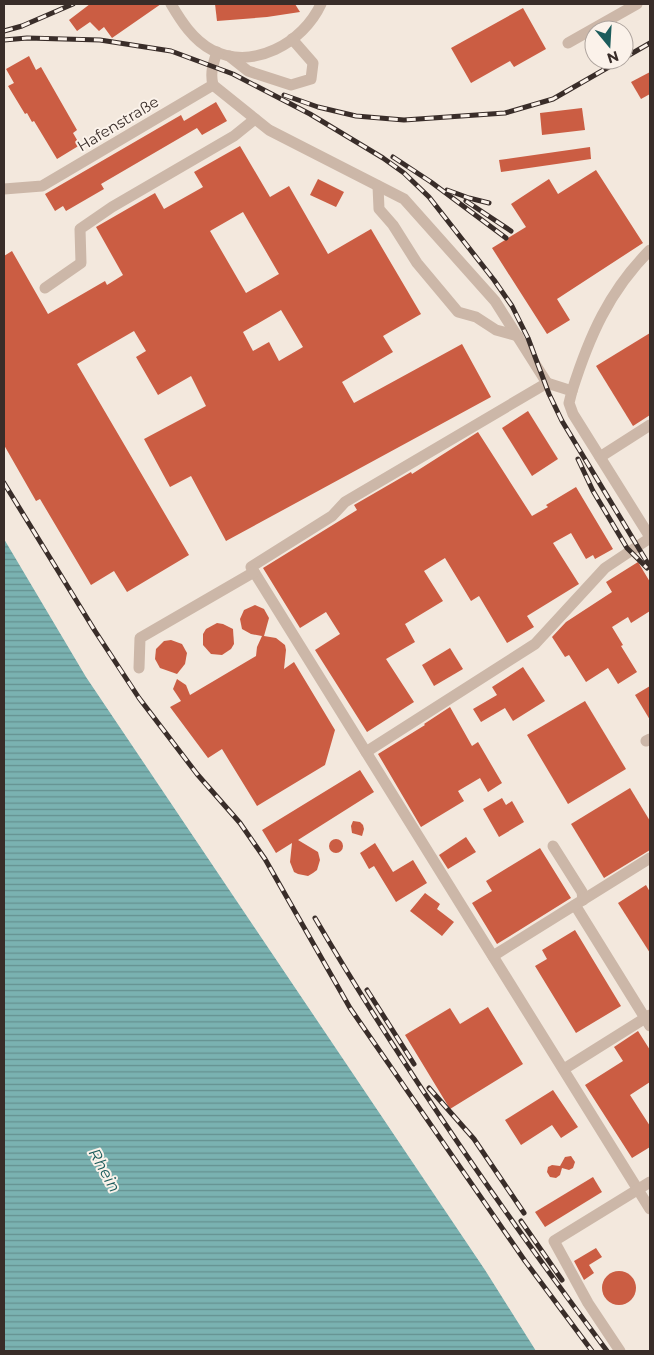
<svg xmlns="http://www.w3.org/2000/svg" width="654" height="1355" font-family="Montserrat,sans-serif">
	<defs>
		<pattern id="water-rules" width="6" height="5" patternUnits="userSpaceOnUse" patternTransform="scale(1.25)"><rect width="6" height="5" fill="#7ab2b1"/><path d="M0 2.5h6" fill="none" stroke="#659190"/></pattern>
	</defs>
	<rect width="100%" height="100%" fill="#f3e8dd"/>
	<path fill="url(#water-rules)" d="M4 539 86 677 485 1270 536 1351H4Z"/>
	<g fill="#cb5d43" fill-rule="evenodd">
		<path d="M90 4H161L112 38 104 27 99 31 90 22 77 31 69 20Z"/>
		<path d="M215 4H295L300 12 267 17 217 21Z"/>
		<path d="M523 8 546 49 514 67 510 61 471 83 451 48Z"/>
		<path d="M29 56 36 70 41 67 77 130 73 133 80 145 57 159 34 121 32 122 27 113 25 114 8 86 14 83 6 69Z"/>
		<path d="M650 72V94L641 99 631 82Z"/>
		<path d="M216 102 227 121 202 135 197 128 101 184 104 189 66 211 63 206 55 211 45 194 181 115 184 121Z"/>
		<path d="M582 108 585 130 542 135 540 113Z"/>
		<path d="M240 146 270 197 289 186 328 254 371 229 421 314 383 336 393 352 342 382 354 403 462 344 491 397 226 541 191 476 170 487 144 439 206 406 191 376 158 395 136 357 146 351 134 331 77 364 189 555 127 592 114 571 91 585 40 499 36 501 4 445V256L12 251 48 314 105 281 107 285 123 275 96 227 155 193 164 209 203 187 194 172ZM243 212 279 274 246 293 210 231ZM281 310 303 347 279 361 269 342 253 351 243 332Z"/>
		<path d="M590 147 591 159 501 172 499 160Z"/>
		<path d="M596 170 643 243 557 299 570 320 547 334 492 248 526 227 511 204 549 179 558 194Z"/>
		<path d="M318 179 344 192 336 207 310 195Z"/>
		<path d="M650 333V415L633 426 596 366Z"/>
		<path d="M528 411 558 459 532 476 502 428Z"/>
		<path d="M478 432 532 516 548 507 546 505 576 487 613 549 595 559 593 555 586 559 571 533 553 543 579 584 527 616 534 627 507 643 479 596 471 601 445 558 424 571 443 601 405 624 415 642 386 659 414 702 367 732 315 650 340 634 326 612 300 628 263 568 357 510 354 505 411 472 412 474Z"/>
		<path d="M638 562 650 582V611L631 623 628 617 612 627 623 645 621 646 637 672 618 684 608 668 586 682 569 655 565 657 552 637 566 622 612 592 606 582Z"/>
		<path d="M255 605 264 609 269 618 264 636 276 638 285 645 286 650 284 669 294 662 335 730 325 765 257 806 222 749 208 758 170 707 181 701 173 689 177 679 186 685 190 695 256 656 257 647 262 636 251 634 242 629 240 619 244 610Z"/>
		<path d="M217 623 223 624 233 629 234 644 231 649 222 655 211 654 203 645V634L206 629Z"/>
		<path d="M171 640 182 644 187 653 185 664 177 674 160 668 155 659 156 649 164 641Z"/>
		<path d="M450 648 463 669 434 686 422 665Z"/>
		<path d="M523 667 545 701 513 721 505 708 481 722 473 709 497 695 492 687Z"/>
		<path d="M650 686V720L635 695Z"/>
		<path d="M585 701 626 769 568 804 527 735Z"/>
		<path d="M450 707 472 746 478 742 502 783 488 792 480 778 458 791 464 801 421 827 378 754 425 725 424 724Z"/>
		<path d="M360 770 374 792 298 840 318 852 320 860 317 870 313 873 308 876 298 874 294 872 290 862 292 843 276 853 262 830Z"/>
		<path d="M630 788 650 821V850L604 878 571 824Z"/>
		<path d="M502 798 506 805 512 801 524 822 499 837 483 809Z"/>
		<path d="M353 821 360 822 363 825 364 829 362 836 352 833 351 826Z"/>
		<path d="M466 837 476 852 448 869 439 855Z"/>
		<circle cx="336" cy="846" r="7"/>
		<path d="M375 843 393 872 413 860 427 883 396 902 374 866 369 869 360 853Z"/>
		<path d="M540 848 571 898 497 944 472 903 492 891 486 881Z"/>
		<path d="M646 885 650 892V953L618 903Z"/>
		<path d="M425 893 440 904 437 909 454 922 442 936 410 911Z"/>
		<path d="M575 930 621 1006 576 1033 535 966 547 959 542 950Z"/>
		<path d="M488 1007 523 1064 450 1109 405 1035 450 1008 460 1024Z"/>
		<path d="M638 1031 650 1050V1082L630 1095 650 1126V1147L632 1158 585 1085 623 1061 614 1047Z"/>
		<path d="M553 1090 578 1127 561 1138 552 1125 521 1145 505 1120Z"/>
		<path d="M571 1156 575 1162 573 1168 569 1170 562 1168 560 1175 556 1178 550 1177 547 1172 548 1167 552 1165 560 1166 565 1157Z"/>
		<path d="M593 1177 602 1192 545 1227 535 1212Z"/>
		<path d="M596 1248 602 1257 589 1265 594 1273 584 1280 574 1261Z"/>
		<circle cx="619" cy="1288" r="17"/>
	</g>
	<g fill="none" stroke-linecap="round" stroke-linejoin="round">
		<g stroke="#ccb7a8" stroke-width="11">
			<path d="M171 4C181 21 193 40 212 50 253 71 303 43 321 4"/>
			<path d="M568 43 637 4"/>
			<path d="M229 56 248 71 291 85 311 79 313 63 292 39"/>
			<path d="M213 85 269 130 404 199 495 301 547 383 345 502 332 516 251 567 650 1209"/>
			<path d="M378 186 379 209 393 225 417 263 458 312 476 317 496 330 518 336"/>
			<path d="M4 189 42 186 213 85C210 73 213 64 217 52"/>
			<path d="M45 288 81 263 80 229 112 207 234 136 255 119"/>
			<path d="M547 383 572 391 569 403 573 414 650 537"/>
			<path d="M572 391C589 337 609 291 650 250"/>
			<path d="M600 457 650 425"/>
			<path d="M139 668 140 638 254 572"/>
			<path d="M646 741 650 739"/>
			<path d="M366 752 535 644 605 568 650 538"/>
			<path d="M553 846 582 892 583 900"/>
			<path d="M575 905 650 1026"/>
			<path d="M493 956 650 858"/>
			<path d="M564 1069 650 1015"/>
			<path d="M620 1351 588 1303 554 1241 650 1182"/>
		</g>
		<defs>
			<g id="rail">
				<path d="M4 31 22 26 73 4"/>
				<path d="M4 40 27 38 100 40 171 51 233 74 310 114 383 158 404 173 429 197 494 280 512 306 528 338 549 394 562 421 650 567"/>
				<path d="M624 58 650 43"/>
				<path d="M284 95 318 107 356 116 404 120 505 113 553 99 621 60"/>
				<path d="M393 157 431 182 506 238"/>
				<path d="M447 190 469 198 489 203"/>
				<path d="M466 201 511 231"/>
				<path d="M578 459 593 491 627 548 647 568"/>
				<path d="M4 483 95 631 139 698 197 774 240 823 265 859 350 1008 525 1261 592 1351"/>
				<path d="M315 918C403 1068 503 1212 607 1351"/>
				<path d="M367 990 414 1064"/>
				<path d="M429 1088 474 1139 524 1213"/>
				<path d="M521 1221 562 1280"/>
			</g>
		</defs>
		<use href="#rail" stroke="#392d29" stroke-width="5"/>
		<use href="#rail" stroke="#fbf2ea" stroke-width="3" stroke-dasharray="9" stroke-linecap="butt"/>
	</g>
	<g text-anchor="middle" stroke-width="4" stroke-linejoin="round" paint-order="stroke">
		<g font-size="15" fill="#392d29" stroke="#fbf2ea">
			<text transform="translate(118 124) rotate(-31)" y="5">Hafenstraße</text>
		</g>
		<g font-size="16" font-style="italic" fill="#1c5c5c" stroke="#fbf2ea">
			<text transform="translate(105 1170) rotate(61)" y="6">Rhein</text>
		</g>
	</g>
	<rect width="654" height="1355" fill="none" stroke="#392d29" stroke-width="10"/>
	<g transform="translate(609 45) rotate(162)"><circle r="24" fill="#fbf2ea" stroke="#ada39d"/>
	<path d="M0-4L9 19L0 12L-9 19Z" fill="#1c5c5c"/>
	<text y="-8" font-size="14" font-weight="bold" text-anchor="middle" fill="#392d29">N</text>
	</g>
</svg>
